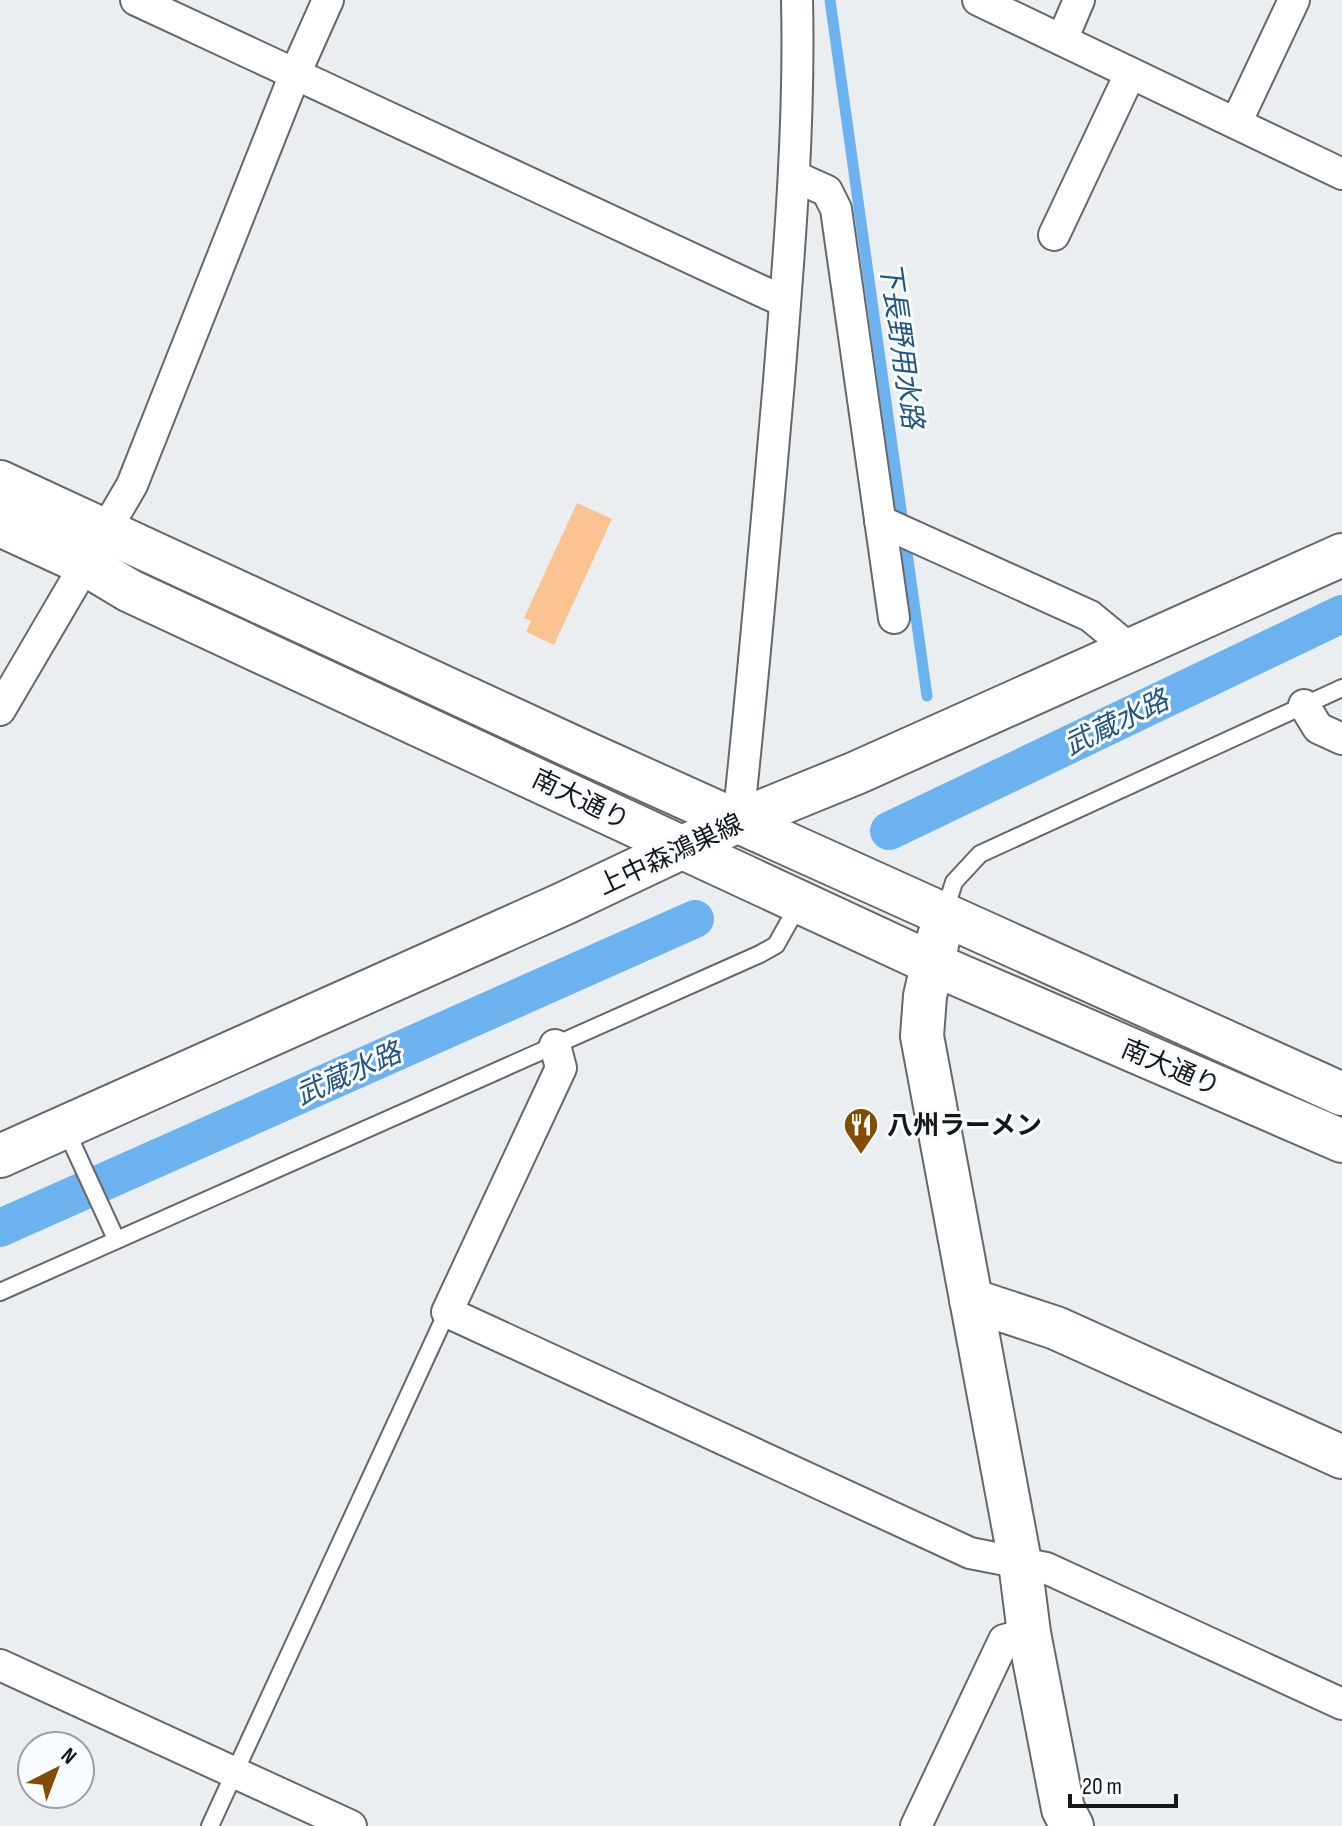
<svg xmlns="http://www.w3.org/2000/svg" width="1342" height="1826" font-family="'Sofia Sans Condensed','Noto Sans JP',sans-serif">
	<rect width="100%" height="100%" fill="#ebeef0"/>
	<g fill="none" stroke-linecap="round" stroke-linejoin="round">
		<path stroke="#6bb2ef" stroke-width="11" d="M830 0 927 696"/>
		<g stroke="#6bb2ef" stroke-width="38">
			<path d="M889 831 1342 614"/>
			<path d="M0 1228 695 919"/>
		</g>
	</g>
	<path fill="#fcc392" d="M577 503 612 519 554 645 526 632 531 621 524 618Z"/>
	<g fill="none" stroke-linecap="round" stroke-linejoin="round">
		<defs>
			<g id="lane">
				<path d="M944 914 954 882 980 854 1342 688"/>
				<path d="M65 1128 116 1239"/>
				<path d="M0 1292 760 954 776 945 799 904"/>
				<path d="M210 1826 447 1312"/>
			</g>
			<g id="street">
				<path d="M136 0 785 302"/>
				<path d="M978 0 1342 174"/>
				<path d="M1062 40 1079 0"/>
				<path d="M1236 123 1294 0"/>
				<path d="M794 176 827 191 836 209 894 618"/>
				<path d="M1054 235 1130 74"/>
				<path d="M880 521 1090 616 1130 649"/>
				<path d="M1304 705 1318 728 1342 739"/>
				<path d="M0 710 132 485 295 74 328 0"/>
				<path d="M738 821C754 674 766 528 779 381 789 254 800 127 797 0"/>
				<path d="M555 1045 561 1068 447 1312 970 1553 1046 1568 1342 1704"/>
				<path d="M0 1665 351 1826"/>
				<path d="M916 1826 1004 1640 1029 1633"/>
			</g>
			<g id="secondary">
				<path d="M0 482 586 753 1342 1094"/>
				<path d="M0 525 85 564 130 591 933 964 1342 1141"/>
				<path d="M939 936 925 996 922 1036 1020 1562 1029 1633 1063 1809 1072 1826"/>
				<path d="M0 1156 563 904 738 821 856 773 1342 555"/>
				<path d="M971 1300 1056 1328 1342 1457"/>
			</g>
		</defs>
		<use href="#lane" stroke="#65676a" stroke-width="20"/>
		<use href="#street" stroke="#65676a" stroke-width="34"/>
		<use href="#secondary" stroke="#65676a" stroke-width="46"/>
		<use href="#lane" stroke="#fff" stroke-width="16"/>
		<use href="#street" stroke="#fff" stroke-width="30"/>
		<use href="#secondary" stroke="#fff" stroke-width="42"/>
	</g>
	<defs>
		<symbol id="restaurant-pin" viewBox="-11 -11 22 30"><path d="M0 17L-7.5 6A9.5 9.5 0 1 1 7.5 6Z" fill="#844c00" stroke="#f8fbfe"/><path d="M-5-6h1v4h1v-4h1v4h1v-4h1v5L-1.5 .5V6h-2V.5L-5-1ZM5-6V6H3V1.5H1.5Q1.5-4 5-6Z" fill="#fff"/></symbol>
	</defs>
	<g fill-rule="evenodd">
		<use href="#restaurant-pin" x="841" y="1105" width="40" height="54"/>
	</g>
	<g text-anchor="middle" stroke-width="6" stroke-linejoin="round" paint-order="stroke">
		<g font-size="26" fill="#151617" stroke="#f8fbfe">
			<text transform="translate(581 799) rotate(26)" y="9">南大通り</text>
			<text transform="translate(670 854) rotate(-25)" y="9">上中森鴻巣線</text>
			<text transform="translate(1171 1067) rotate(23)" y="9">南大通り</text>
		</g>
		<g font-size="26" font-weight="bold" fill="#151617" stroke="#f8fbfe" text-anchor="start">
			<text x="887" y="1134">八州ラーメン</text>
		</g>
		<g font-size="28" font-style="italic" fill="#23557e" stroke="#f8fbfe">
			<text transform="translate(902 345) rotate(82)" y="10">下長野用水路</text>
			<text transform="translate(1116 722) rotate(-26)" y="10">武蔵水路</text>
			<text transform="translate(348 1073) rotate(-24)" y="10">武蔵水路</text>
		</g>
	</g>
	<g transform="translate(56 1770) rotate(42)"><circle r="38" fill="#f8fbfe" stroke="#9d9fa2" stroke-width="2"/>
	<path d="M0-6L14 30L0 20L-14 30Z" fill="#844c00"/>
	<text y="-12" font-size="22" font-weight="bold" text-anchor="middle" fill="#151617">N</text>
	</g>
	<path d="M1070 1794v12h106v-12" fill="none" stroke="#151617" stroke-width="4"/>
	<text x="1082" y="1794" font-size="24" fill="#151617" stroke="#f8fbfe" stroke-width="6" paint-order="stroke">20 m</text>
</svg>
